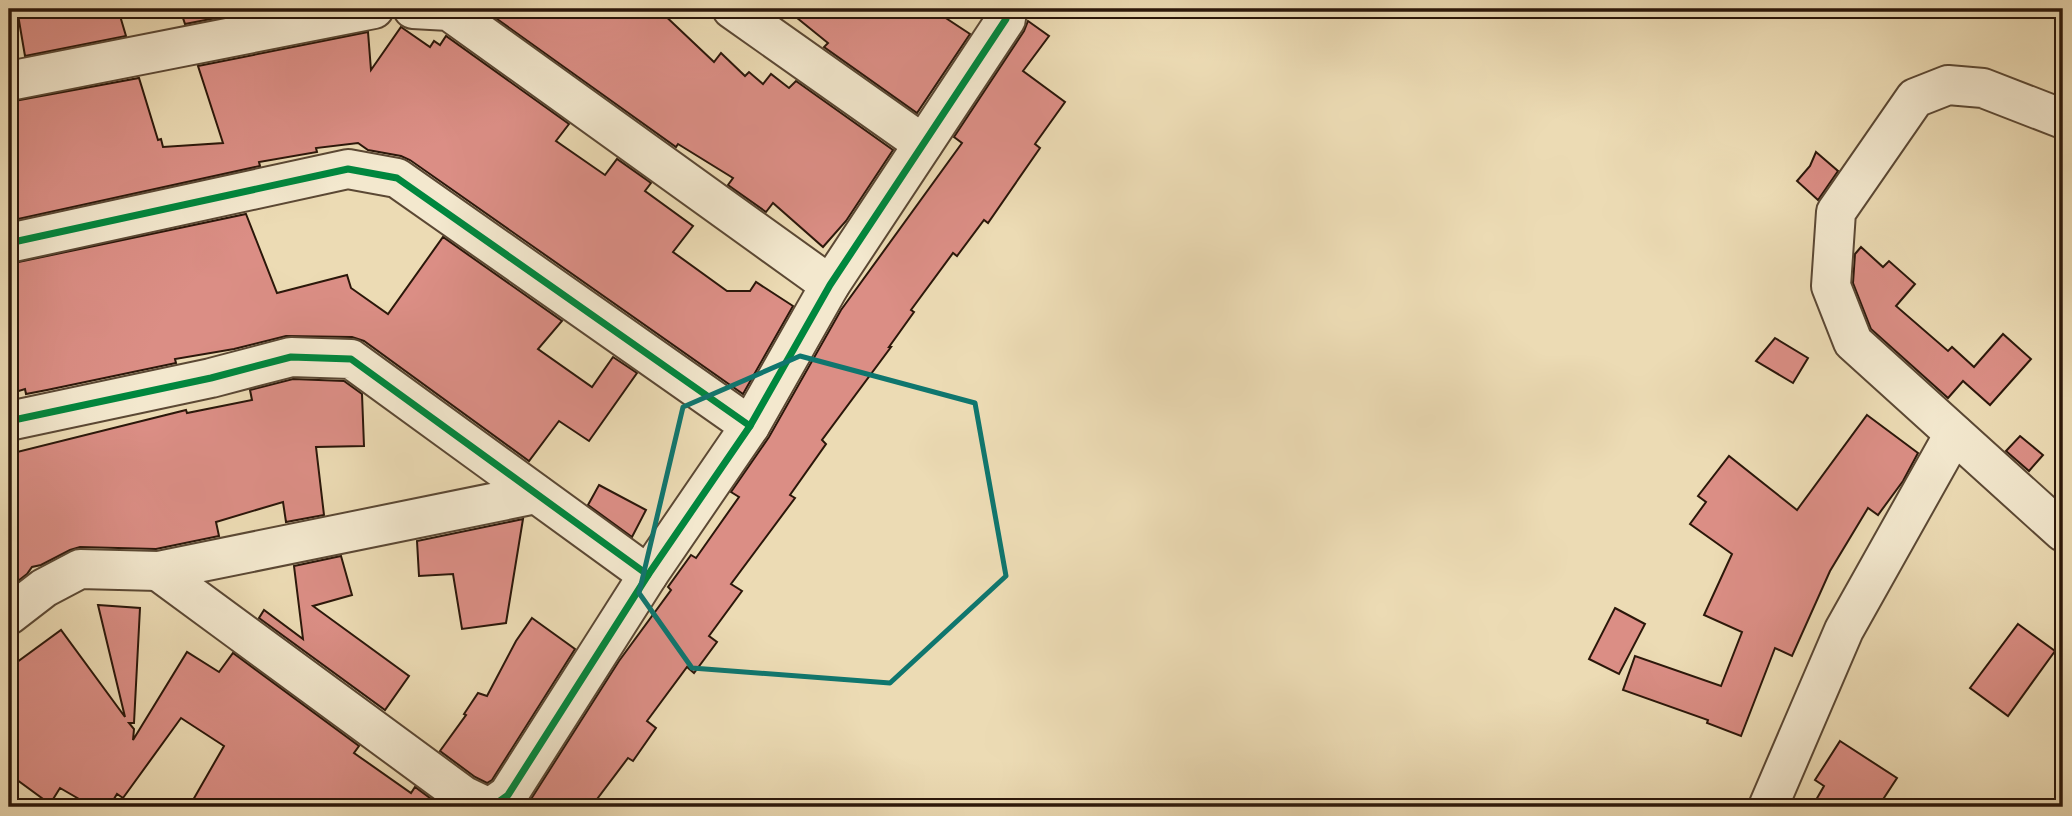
<svg xmlns="http://www.w3.org/2000/svg" width="2072" height="816" font-family="Vollkorn,serif">
	<rect width="100%" height="100%" fill="#ecdbb4"/>
	<filter id="stains"><feTurbulence type="fractalNoise" baseFrequency=".00286" numOctaves="4"/><feColorMatrix values="0 0 0 0 .2 0 0 0 0 .09 0 0 0 0 .02 0 0 0 .5 -.17"/></filter>
	<radialGradient id="worn" r=".72"><stop offset=".6" stop-color="#630" stop-opacity="0"/><stop offset="1" stop-color="#630" stop-opacity=".3"/></radialGradient>
	<g fill="#db8e85" stroke="#2b170a" stroke-width="2">
		<path d="M17 9H118L126 36 25 56Z"/>
		<path d="M180 9H262L185 24Z"/>
		<path d="M483 9H658L714 62 721 53 745 76 749 72 763 84 771 74 789 88 796 81 893 150 846 221 823 247 773 203 766 212 728 185 733 178 678 144 676 147Z"/>
		<path d="M786 9H932L970 34 917 113 824 47 828 43Z"/>
		<path d="M1028 21 1049 36 1023 71 1065 102 1035 144 1040 148 988 223 984 220 957 256 953 253 911 310 914 312 889 347H891L822 440 826 444 790 495 795 498 731 584 742 591 709 636 717 642 694 673 687 667 647 721 656 728 633 761 628 758 591 807H526L619 661 671 590 668 587 691 555 696 558 739 497 731 492 769 437 841 310 962 143 954 137 1024 31Z"/>
		<path d="M401 27 430 47 434 41 440 45 446 36 569 124 556 141 605 175 617 159 651 183 645 191 693 226 673 252 727 291H750L756 282 793 306 743 394 410 160 401 156 368 150 358 143 316 148 317 152 259 162 260 166 9 221V102L139 78 158 140 161 139 163 147 223 143 198 66 368 32 371 70Z"/>
		<path d="M1816 152 1838 171 1818 200 1797 181 1810 166Z"/>
		<path d="M246 214 277 293 347 275 351 288 388 314 443 237 562 321 538 349 592 387 613 357 637 373 589 441 559 421 529 461 364 341 352 337 286 336 234 349 175 359 176 363 47 390 26 394 25 389 9 394V264Z"/>
		<path d="M1861 247 1883 267 1889 261 1915 284 1896 306 1948 351 1952 347 1974 367 2003 334 2031 359 1990 405 1963 381 1948 398 1871 329 1853 283 1855 254Z"/>
		<path d="M1775 338 1808 358 1793 383 1756 361Z"/>
		<path d="M293 379 344 381 362 394 364 446 316 447 324 515 286 522 283 502 216 522 219 536 156 549 80 547 70 550 41 565 32 567 27 574 9 588V454L186 410 187 413 252 400 250 390Z"/>
		<path d="M1867 415 1918 453 1903 481 1878 515 1868 508 1830 571 1792 656 1775 648 1741 736 1707 723 1708 720 1623 690 1635 656 1721 686 1742 632 1704 615 1732 554 1690 524 1706 502 1698 496 1729 456 1797 510Z"/>
		<path d="M2020 436 2043 455 2029 471 2006 451Z"/>
		<path d="M599 485 646 510 632 537 588 505Z"/>
		<path d="M523 519 506 623 462 629 453 574 419 576 417 541Z"/>
		<path d="M341 556 352 595 313 606 409 676 385 710 259 618 264 610 303 639 294 566Z"/>
		<path d="M98 605 140 608 134 723H129L134 729 133 740 187 652 219 672 233 653 359 746 354 753 411 793 415 787 442 807H189L224 746 181 718 123 798 117 794 109 807H93L60 788 50 804 9 774V668L61 630 125 717Z"/>
		<path d="M1615 608 1645 624 1619 674 1589 659Z"/>
		<path d="M532 618 575 649 492 780 487 783 475 777 440 751 466 715 464 714 478 693 487 696 516 641Z"/>
		<path d="M2018 624 2055 651 2008 716 1970 688Z"/>
		<path d="M1840 741 1897 778 1878 807H1812L1824 786 1815 780Z"/>
	</g>
	<g fill="none" stroke-linecap="round" stroke-linejoin="round">
		<defs>
			<g id="minor">
				<path d="M413 9 449 11 830 285"/>
				<path d="M732 9 923 144"/>
				<path d="M9 81 374 9"/>
				<path d="M2063 119 1983 88 1948 85 1915 98 1836 212 1831 286 1853 342 2063 532"/>
				<path d="M9 243 348 169 397 178 750 426"/>
				<path d="M9 421 211 378 291 357 351 359 648 575"/>
				<path d="M158 571 464 796 487 807"/>
				<path d="M9 615 44 588 80 569 158 571 536 494"/>
				<path d="M491 807 508 795 648 575 750 426 830 285 1006 19 1000 9"/>
				<path d="M1768 807 1844 630 1954 434"/>
			</g>
		</defs>
		<use href="#minor" stroke="#5b4834" stroke-width="42"/>
		<use href="#minor" stroke="#f3e8ce" stroke-width="38"/>
		<defs>
			<g id="cycleway">
				<path d="M9 243 348 169 397 178 750 426"/>
				<path d="M9 421 211 378 291 357 351 359 648 575"/>
				<path d="M491 807 508 795 648 575 750 426 830 285 1006 19 1000 9"/>
			</g>
		</defs>
		<use href="#cycleway" stroke="#f3e8ce" stroke-width="11"/>
		<use href="#cycleway" stroke="#00873e" stroke-width="7"/>
	</g>
	<path fill="none" stroke="#0f766e" stroke-width="5" stroke-linejoin="round" d="M800 356 975 403 1006 576 890 683 692 668 639 593 683 407Z"/>
	<rect width="2072" height="816" fill="none" stroke="#ecdbb4" stroke-width="35"/>
	<rect x="10" y="10" width="2051" height="795" fill="none" stroke="#2b170a" stroke-width="3.5"/>
	<rect x="18" y="18" width="2037" height="781" fill="none" stroke="#2b170a" stroke-width="2"/>
	<rect width="100%" height="100%" filter="url(#stains)"/>
	<rect width="100%" height="100%" fill="url(#worn)"/>
</svg>
